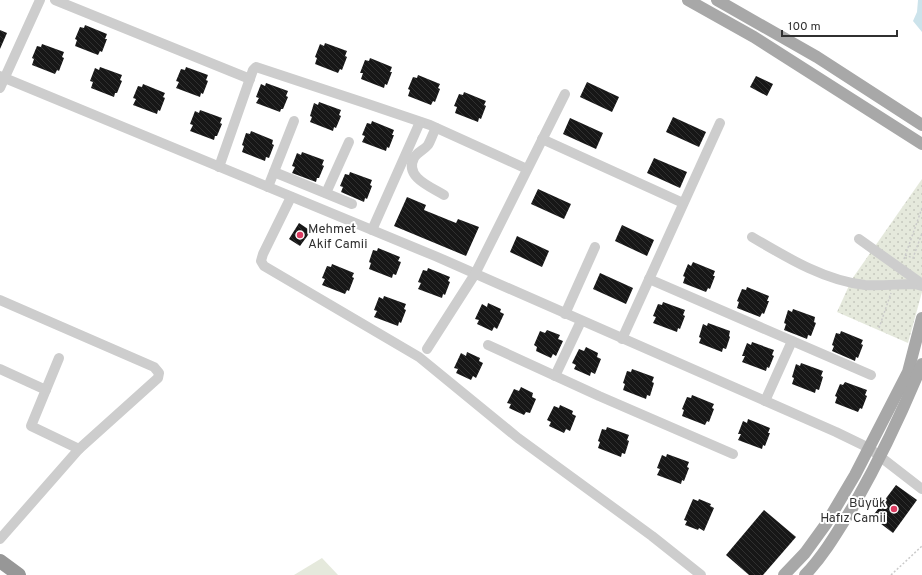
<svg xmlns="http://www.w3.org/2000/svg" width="922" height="575" font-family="Overpass,sans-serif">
	<defs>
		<pattern id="green-dots" width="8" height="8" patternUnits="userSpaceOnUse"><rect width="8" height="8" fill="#e5e9dc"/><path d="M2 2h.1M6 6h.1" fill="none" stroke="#c5c8bd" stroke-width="1.8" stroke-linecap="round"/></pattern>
		<pattern id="building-back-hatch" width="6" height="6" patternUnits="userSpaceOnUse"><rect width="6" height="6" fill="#171717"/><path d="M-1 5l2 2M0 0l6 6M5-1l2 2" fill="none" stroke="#303030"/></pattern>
	</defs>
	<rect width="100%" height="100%" fill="#fff"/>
	<path fill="url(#green-dots)" d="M922 179V292L908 343 837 312 852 279Z"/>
	<path fill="#e5e9dc" d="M322 558 338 575H294Z"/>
	<path fill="#cce3eb" d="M918 0H922V32L913 21 917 12Z"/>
	<g fill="url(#building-back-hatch)">
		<path d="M85 25 107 34 105 39H107L102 52 100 51 98 55 75 46 77 40 75 39 80 27 84 28Z"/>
		<path d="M0 30 7 33 0 49Z"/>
		<path d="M325 43 347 51 345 56 347 57 342 70 340 69 338 73 315 64 317 58 315 57 320 44 324 46Z"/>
		<path d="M42 44 64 52 62 57 64 58 59 71 57 70 55 74 32 65 34 59 32 58 37 46 41 47Z"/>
		<path d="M370 58 392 67 390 72H392L387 85 385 84 384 88 361 79 363 73H360L365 60 369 61Z"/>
		<path d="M100 67 122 75 120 80 122 81 117 93H115L114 97 91 88 93 82 90 81 95 68 99 70Z"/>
		<path d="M186 67 208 75 206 80 208 81 203 94 201 93 200 97 176 88 179 82 176 81 181 69 185 70Z"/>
		<path d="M418 75 440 84 438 88 440 89 435 102 433 101 431 105 408 96 410 90 408 89 413 77 417 78Z"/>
		<path d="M756 76 773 84 767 96 750 87Z"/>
		<path d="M587 82 619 97 612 112 580 97Z"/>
		<path d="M266 83 288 91 286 96 288 97 283 109H281L280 112 256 103 259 98 256 97 261 84 265 86Z"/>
		<path d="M143 84 165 93 163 97 165 98 160 111 158 110 157 114 133 105 136 99 133 98 138 86 142 87Z"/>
		<path d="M464 92 486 101 484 105 486 106 481 119 479 118 478 122 455 113 457 107 454 106 459 94 463 95Z"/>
		<path d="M319 102 341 110 339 115 341 116 336 128 334 127 333 131 310 122 312 117 310 116 314 103 318 105Z"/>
		<path d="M200 110 222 118 220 123 222 124 217 136H215L214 140 190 131 193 125 190 124 195 111 199 113Z"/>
		<path d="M673 117 706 132 699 147 666 132Z"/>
		<path d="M570 118 603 133 596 149 563 134Z"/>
		<path d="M372 121 394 130 392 135H394L389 148 387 147 386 151 362 142 365 136 362 135 367 123 371 124Z"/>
		<path d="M251 131 273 140 272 144 274 145 269 158 266 157 265 161 242 152 244 146 242 145 246 133 250 134Z"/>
		<path d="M302 152 324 160 322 165 324 166 319 178H317L316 182 292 173 295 167 292 166 297 153 301 155Z"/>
		<path d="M654 158 687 172 680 188 647 173Z"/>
		<path d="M350 172 372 180 370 185 372 186 367 199 365 198 364 202 341 192 343 187 340 186 345 174 349 175Z"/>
		<path d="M538 189 571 204 564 219 531 204Z"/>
		<path d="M407 197 426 205 424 210 456 223 458 219 479 227 466 256 394 226Z"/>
		<path d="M299 223 311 231 300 246 289 239Z"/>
		<path d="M622 225 654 240 647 256 615 241Z"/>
		<path d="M517 236 549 251 542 267 510 252Z"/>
		<path d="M378 248 400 257 398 261 401 262 396 275 393 274 392 278 369 269 371 263 369 262 373 250 377 251Z"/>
		<path d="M693 262 715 271 713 276H715L710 289 708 288 706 292 683 283 685 277 683 276 688 264 691 266Z"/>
		<path d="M332 264 354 273 352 277 354 278 349 291 347 290 345 294 322 285 325 279 322 278 327 266 331 267Z"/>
		<path d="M428 268 450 277 448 281 450 282 445 295 443 294 442 298 418 289 421 283 418 282 423 270 427 271Z"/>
		<path d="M600 273 633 288 626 304 593 289Z"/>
		<path d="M747 287 769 296 767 301H769L764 314 762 313 760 317 737 308 739 302 737 301 742 289 746 290Z"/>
		<path d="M384 296 406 304 404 309 406 310 401 323 399 322 398 326 374 317 377 311 374 310 379 297 383 299Z"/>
		<path d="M663 302 685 310 683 315 685 316 680 329 678 328 677 332 653 323 656 317 653 316 658 304 662 305Z"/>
		<path d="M488 303 501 309 500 312 504 314 497 329 494 327 492 331 477 324 479 320 475 319 482 304 487 307Z"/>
		<path d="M793 309 815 317 814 322 816 323 811 336 808 335 807 339 784 330 786 324 784 323 788 310 792 312Z"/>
		<path d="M708 323 730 331 729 336 730 337 726 349 723 348 722 352 699 343 701 338 699 337 703 324 707 326Z"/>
		<path d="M547 330 560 335 558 339 563 341 556 356 553 354 551 358 536 351 537 347 534 345 540 331 545 333Z"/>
		<path d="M841 331 863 340 861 344 863 345 858 358 856 357 855 361 832 351 834 346 832 345 836 333 840 334Z"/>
		<path d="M752 342 774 350 772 355 774 356 769 368 767 367 766 371 742 362 745 356H742L747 343 751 345Z"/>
		<path d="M586 347 598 353 597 357 601 359 595 374 591 372 590 376 574 369 576 365 572 363 579 349 584 351Z"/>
		<path d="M467 352 480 358 479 361 483 363 476 378 473 376 471 380 456 373 458 369 454 368 461 353 466 356Z"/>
		<path d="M801 363 823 371 821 376 823 377 819 390 816 389 815 393 792 384 794 378 792 377 796 364 800 366Z"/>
		<path d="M632 369 654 377 652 382 654 383 650 396 647 395 646 399 623 390 625 384 623 383 627 371 631 372Z"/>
		<path d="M845 382 867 390 865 395 867 396 862 409 860 408 858 412 835 403 837 397 835 396 840 384 843 385Z"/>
		<path d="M521 387 533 393 532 397 536 399 530 413 526 412 524 415 509 408 511 404 507 403 514 389 519 391Z"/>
		<path d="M692 395 714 404 712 408 714 409 709 422 707 421 705 425 682 416 684 410 682 409 687 397 691 398Z"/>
		<path d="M560 405 573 411 572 414 576 416 570 431 566 429 564 433 549 426 551 422 547 420 554 406 559 408Z"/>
		<path d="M748 419 770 428 768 433H770L765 446 763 445 762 449 738 440 741 434H738L743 421 747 423Z"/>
		<path d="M607 427 629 435 627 440 629 441 625 454 622 453 621 457 598 448 600 442 598 441 602 429 606 430Z"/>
		<path d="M667 454 689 462 687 467 689 468 684 481 682 480 681 484 657 475 660 469 657 468 662 455 666 457Z"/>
		<path d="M896 485 917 500 893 533 872 517Z"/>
		<path d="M693 499 698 501 699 499 711 504 710 506 714 508 704 531 699 528 698 530 685 525 687 521 684 520Z"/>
		<path d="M764 510 796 537 763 575H749L726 555Z"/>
	</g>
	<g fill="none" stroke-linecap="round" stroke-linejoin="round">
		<g stroke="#cacaca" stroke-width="1.5" stroke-dasharray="2 2" stroke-linecap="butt">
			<path d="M905 255 913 258 922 233"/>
			<path d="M904 259 922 208"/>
			<path d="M879 328 891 293"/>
			<path d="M891 575 922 546"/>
		</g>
		<g stroke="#cdcdcd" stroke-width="10">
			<path d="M55 0 250 79"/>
			<path d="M0 76 435 256 836 432 869 448 922 489"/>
			<path d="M0 88 40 0"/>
			<path d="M436 128C433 133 431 140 428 145 424 150 417 152 414 158 404 177 431 187 444 195"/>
			<path d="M542 139 683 203"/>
			<path d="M219 167 253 70 256 67 368 104 430 125 527 169"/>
			<path d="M274 172 352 204"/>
			<path d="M268 187 294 121"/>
			<path d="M326 193 349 142"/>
			<path d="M291 197 263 254 261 261 264 266 419 357 518 438 652 536 701 575"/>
			<path d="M372 230 420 122"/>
			<path d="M752 237C786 257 825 281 865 285 882 286 899 284 915 284L922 286"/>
			<path d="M859 239 922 284"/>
			<path d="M649 279 871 375"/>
			<path d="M0 300 154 367 159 373 158 378 79 449 0 539"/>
			<path d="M565 314 595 247"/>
			<path d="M622 339 720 123"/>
			<path d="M488 345 599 396 733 454"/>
			<path d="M427 349 475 274 565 94"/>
			<path d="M59 358 31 426 79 449"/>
			<path d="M0 369 46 390"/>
			<path d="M555 376 581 321"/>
			<path d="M765 401 792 341"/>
		</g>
		<g stroke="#a8a8a8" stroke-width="12">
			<path d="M688 0 754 37 922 144"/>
			<path d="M717 0 817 57 922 125"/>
			<path d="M784 575 805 553 826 524 855 475 908 372 922 318"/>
			<path d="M805 575C825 554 839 529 854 505 880 459 902 413 922 364"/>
		</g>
		<path stroke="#979797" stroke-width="14" d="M0 561 19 575"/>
	</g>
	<g fill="#dc3c61" stroke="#fff" stroke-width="1.5">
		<circle cx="300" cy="235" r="4"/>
		<circle cx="894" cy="509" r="4"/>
	</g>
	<g text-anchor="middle" stroke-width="4" stroke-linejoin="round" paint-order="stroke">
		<g font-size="13" fill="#303030" stroke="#fff" text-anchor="start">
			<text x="308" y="233">Mehmet<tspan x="308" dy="15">Akif Camii</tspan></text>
			<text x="886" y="507" text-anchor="end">Büyük<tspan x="886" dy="15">Hafız Camii</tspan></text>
		</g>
	</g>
	<path d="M782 30v6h115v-6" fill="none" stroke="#303030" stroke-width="2"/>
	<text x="788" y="30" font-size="12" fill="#303030" stroke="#ffffff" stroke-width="3" paint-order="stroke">100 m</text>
</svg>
